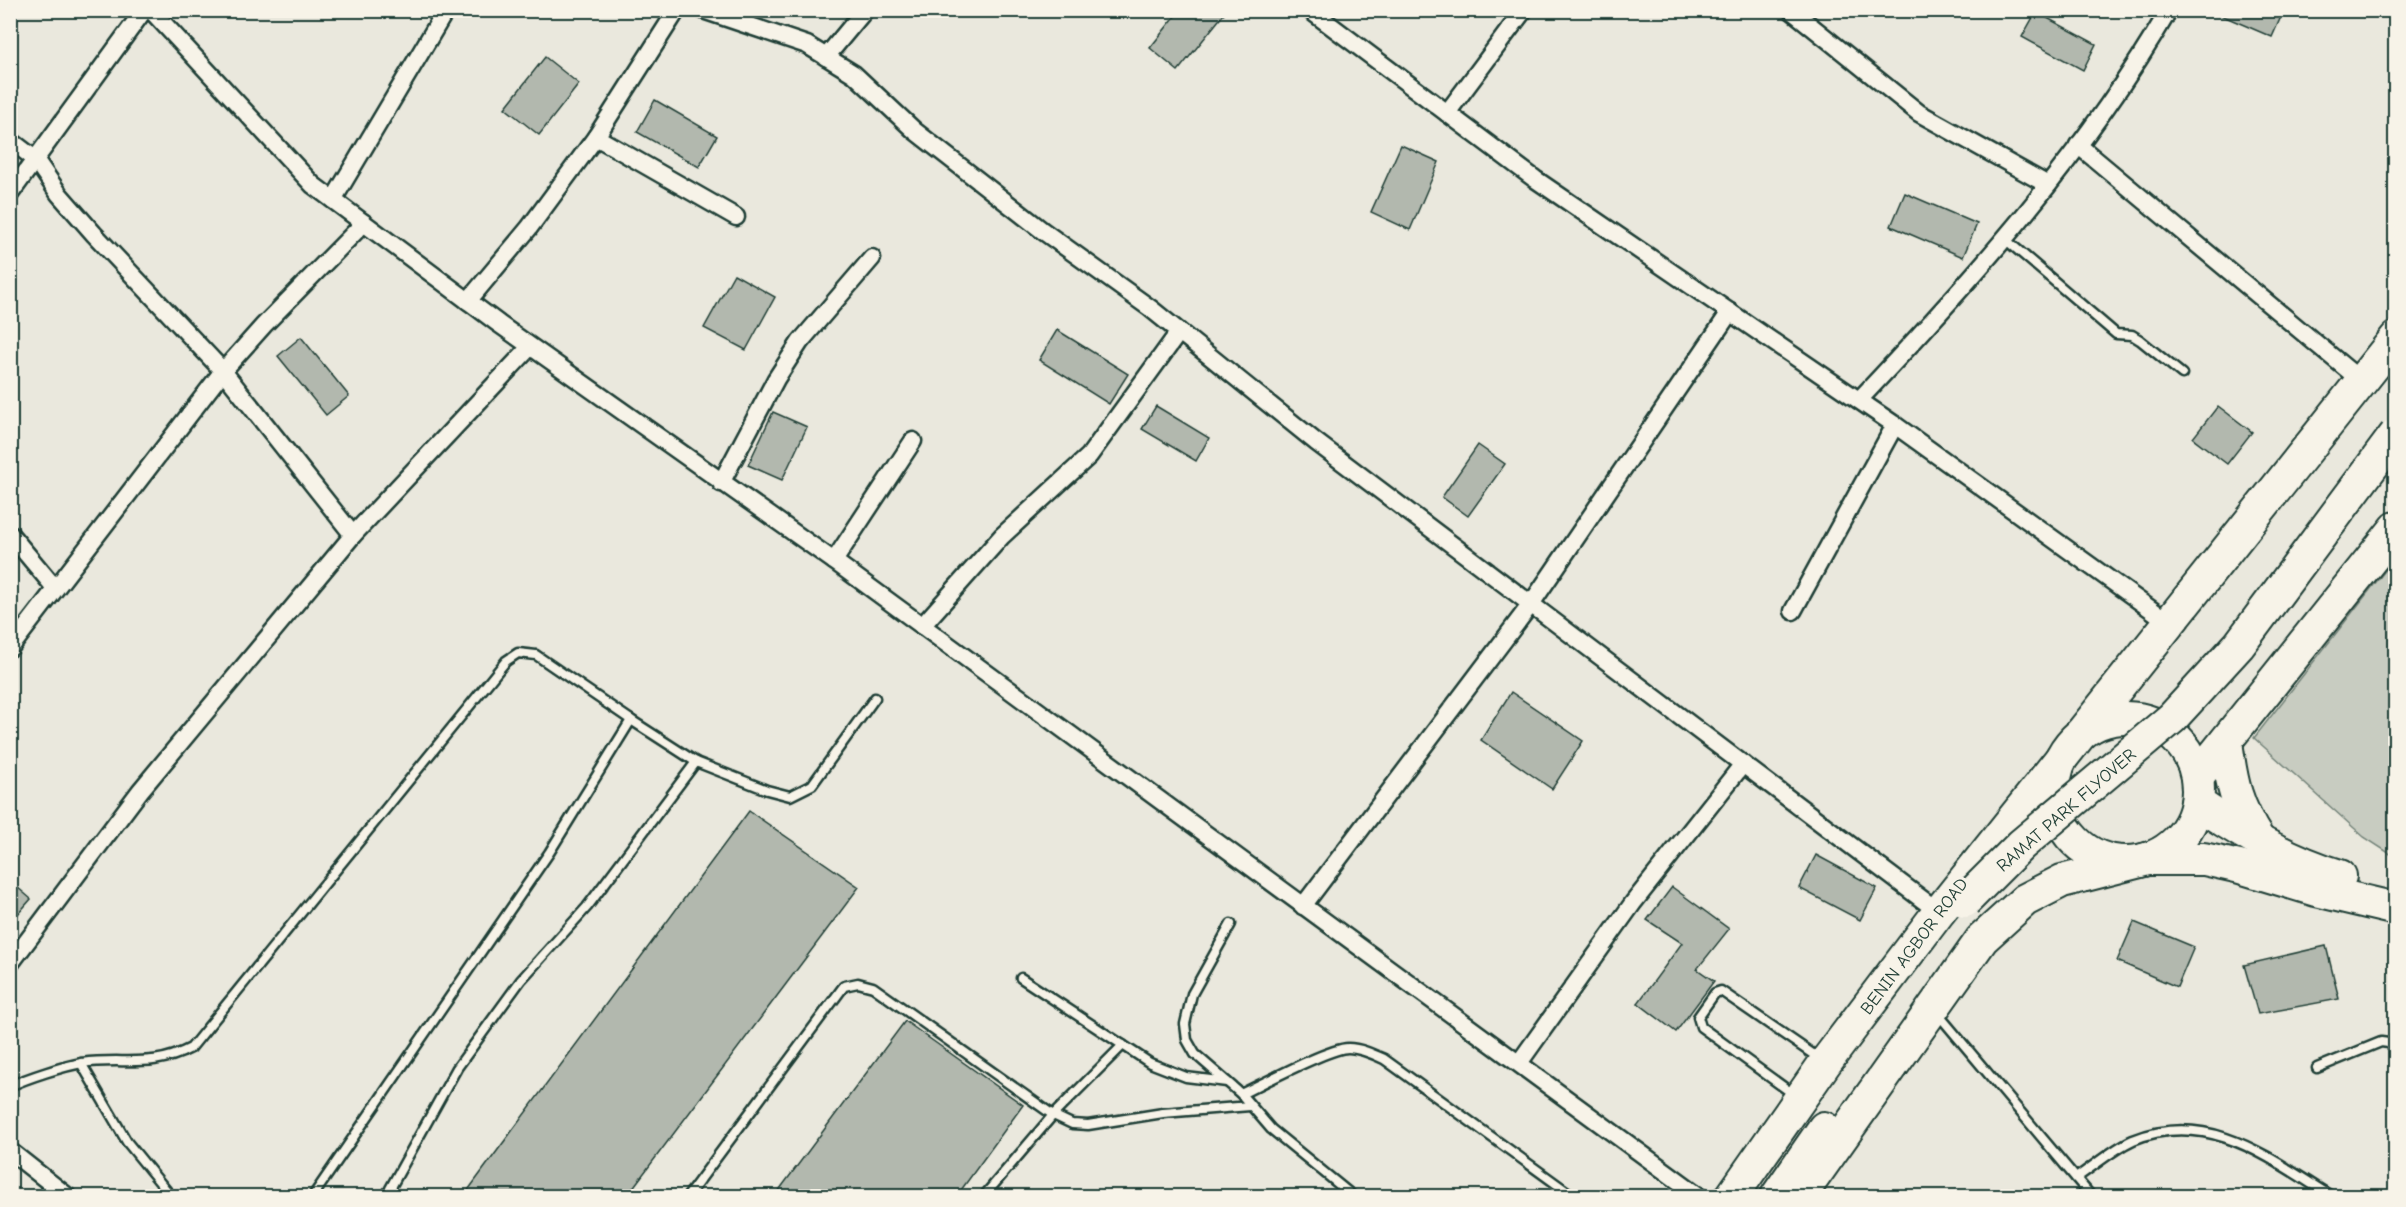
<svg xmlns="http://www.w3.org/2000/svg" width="2406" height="1207" font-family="'Comic Neue',sans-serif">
	<rect width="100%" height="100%" fill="#eae8dd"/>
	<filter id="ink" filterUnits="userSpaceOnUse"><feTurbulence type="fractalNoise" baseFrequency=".0167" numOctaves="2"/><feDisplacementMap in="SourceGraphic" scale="12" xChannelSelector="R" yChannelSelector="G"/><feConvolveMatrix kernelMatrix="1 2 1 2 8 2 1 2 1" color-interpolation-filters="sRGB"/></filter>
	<g filter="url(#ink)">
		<path fill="#c8ccc1" stroke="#74847a" stroke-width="1.5" d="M2395 558V857L2364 837 2254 738Z"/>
		<g fill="#b2b8ae" stroke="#1f3d34" stroke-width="1.5">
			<path d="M1180 10H1227L1178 71 1150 48Z"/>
			<path d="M2209 10H2284L2272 37Z"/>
			<path d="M2036 12 2096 44 2083 70 2022 37Z"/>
			<path d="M545 57 579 84 539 135 505 108Z"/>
			<path d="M655 100 717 136 699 167 637 132Z"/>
			<path d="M1401 145 1439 162 1410 230 1371 212Z"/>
			<path d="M1905 193 1977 224 1963 257 1891 226Z"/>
			<path d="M734 274 775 297 746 350 704 328Z"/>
			<path d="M1057 330 1128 374 1109 404 1039 360Z"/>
			<path d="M301 337 349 396 326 415 278 356Z"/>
			<path d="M1156 406 1209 438 1196 461 1142 429Z"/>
			<path d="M2218 406 2252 432 2227 464 2193 438Z"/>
			<path d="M773 412 807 427 782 480 748 465Z"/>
			<path d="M1478 445 1505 464 1468 516 1442 497Z"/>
			<path d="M1511 692 1583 741 1552 789 1481 740Z"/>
			<path d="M749 811 859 887 626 1197H463Z"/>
			<path d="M1816 855 1877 888 1860 920 1799 888Z"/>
			<path d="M10 881 31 899 10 923Z"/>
			<path d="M1672 887 1729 929 1697 969 1714 981 1676 1032 1638 1003 1682 943 1647 920Z"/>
			<path d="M2134 922 2194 947 2177 987 2117 961Z"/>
			<path d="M2326 946 2339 999 2258 1014 2244 965Z"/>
			<path d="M905 1021 1023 1105 956 1197H774Z"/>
		</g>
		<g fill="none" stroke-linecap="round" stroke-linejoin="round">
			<defs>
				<g id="lane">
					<path d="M2005 239 2116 334 2132 335 2140 340 2182 374"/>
					<path d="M1231 924 1192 994 1185 1024 1187 1040 1195 1054 1241 1094 1271 1129 1353 1196"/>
					<path d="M1021 978 1150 1063 1186 1077 1227 1082"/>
					<path d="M1938 1014 2091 1196"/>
					<path d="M81 1063 127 1142 171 1196"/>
					<path d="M2317 1068 2381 1042 2396 1044"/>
					<path d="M10 1086C27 1078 64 1066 82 1063 123 1057 151 1069 191 1048L506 661 518 653 536 655 631 720 696 762 767 790 790 796 812 785 875 698"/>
					<path d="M1241 1094C1262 1084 1329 1048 1348 1048 1360 1048 1373 1054 1384 1059L1573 1196"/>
					<path d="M1796 1096 1701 1027 1698 1017 1715 993 1721 991 1820 1059"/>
					<path d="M2076 1178C2094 1166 2113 1149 2133 1140 2209 1109 2269 1158 2331 1196"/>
					<path d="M313 1196 549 853 631 720"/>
					<path d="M386 1196 457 1068 521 980 587 907 696 762"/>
					<path d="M688 1196 844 986 858 983 873 987 1053 1115 1072 1124 1088 1125 1163 1113 1250 1106"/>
					<path d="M984 1196 1053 1115 1123 1045"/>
				</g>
				<g id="street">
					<path d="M151 10 313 185 499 324 834 561 1699 1196"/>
					<path d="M703 10 807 45 854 74 915 131 1043 231 1150 308 1316 442 1939 912"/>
					<path d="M1310 10 1535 179 1895 425 2170 623"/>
					<path d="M1791 10 1919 113 2048 185"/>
					<path d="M826 57 865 10"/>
					<path d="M1447 113 1524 10"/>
					<path d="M596 137 736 217"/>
					<path d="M10 140 35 159 59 194 94 234 223 371 353 535"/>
					<path d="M2078 145 2360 380"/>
					<path d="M10 194 144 10"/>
					<path d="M333 200 446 10"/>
					<path d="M468 301 529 228 596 137 677 10"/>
					<path d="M1859 400C1973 279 2085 154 2169 10"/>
					<path d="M721 483 776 379 800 342 872 258"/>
					<path d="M10 534 55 588"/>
					<path d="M834 561 913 441"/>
					<path d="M1793 611 1895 425"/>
					<path d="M922 626 1002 536 1089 456 1179 332"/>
					<path d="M10 648 223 371 264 325 364 223"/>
					<path d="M1303 906 1531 604 1730 312"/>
					<path d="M10 964 140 791 353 535 530 347"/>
					<path d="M1519 1063 1633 903 1743 764"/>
					<path d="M10 1151 67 1196"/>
				</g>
				<g id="highway">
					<circle cx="2126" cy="790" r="72"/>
					<path d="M2226 741C2231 782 2236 806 2259 841"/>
					<path d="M2197 777 2396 528"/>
					<path d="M2197 803C2241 833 2289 861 2340 876"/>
					<path d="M1732 1196 1825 1063 1939 912 2396 338"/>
					<path d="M1777 1196 1824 1128"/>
					<path d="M1800 1196 1982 939 2025 900 2062 881 2148 859H2204L2240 867 2316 890 2396 909"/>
				</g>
			</defs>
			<use href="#lane" stroke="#1f3d34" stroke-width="13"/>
			<use href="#street" stroke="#1f3d34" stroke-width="21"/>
			<use href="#highway" stroke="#1f3d34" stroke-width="36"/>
			<use href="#lane" stroke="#f7f3e8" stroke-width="8"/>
			<use href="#street" stroke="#f7f3e8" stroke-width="16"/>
			<use href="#highway" stroke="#f7f3e8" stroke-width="32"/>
			<defs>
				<path id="highway-bridge" d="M1965 901 2021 845 2172 718 2239 645 2396 434"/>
			</defs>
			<use href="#highway-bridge" stroke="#1f3d34" stroke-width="36" stroke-linecap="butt"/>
			<use href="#highway-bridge" stroke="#f7f3e8" stroke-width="32"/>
		</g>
	</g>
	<g text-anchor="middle" stroke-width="6" stroke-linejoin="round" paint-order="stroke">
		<g font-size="18" fill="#1f3d34" stroke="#f7f3e8">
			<text transform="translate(2066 810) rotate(-41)" y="6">RAMAT PARK FLYOVER</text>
			<text transform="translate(1914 946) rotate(-53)" y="6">BENIN AGBOR ROAD</text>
		</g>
	</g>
	<rect width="2406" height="1207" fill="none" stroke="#f7f3e8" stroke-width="36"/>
	<rect x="18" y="18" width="2370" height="1171" fill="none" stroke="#1f3d34" stroke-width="2" filter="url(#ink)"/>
</svg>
